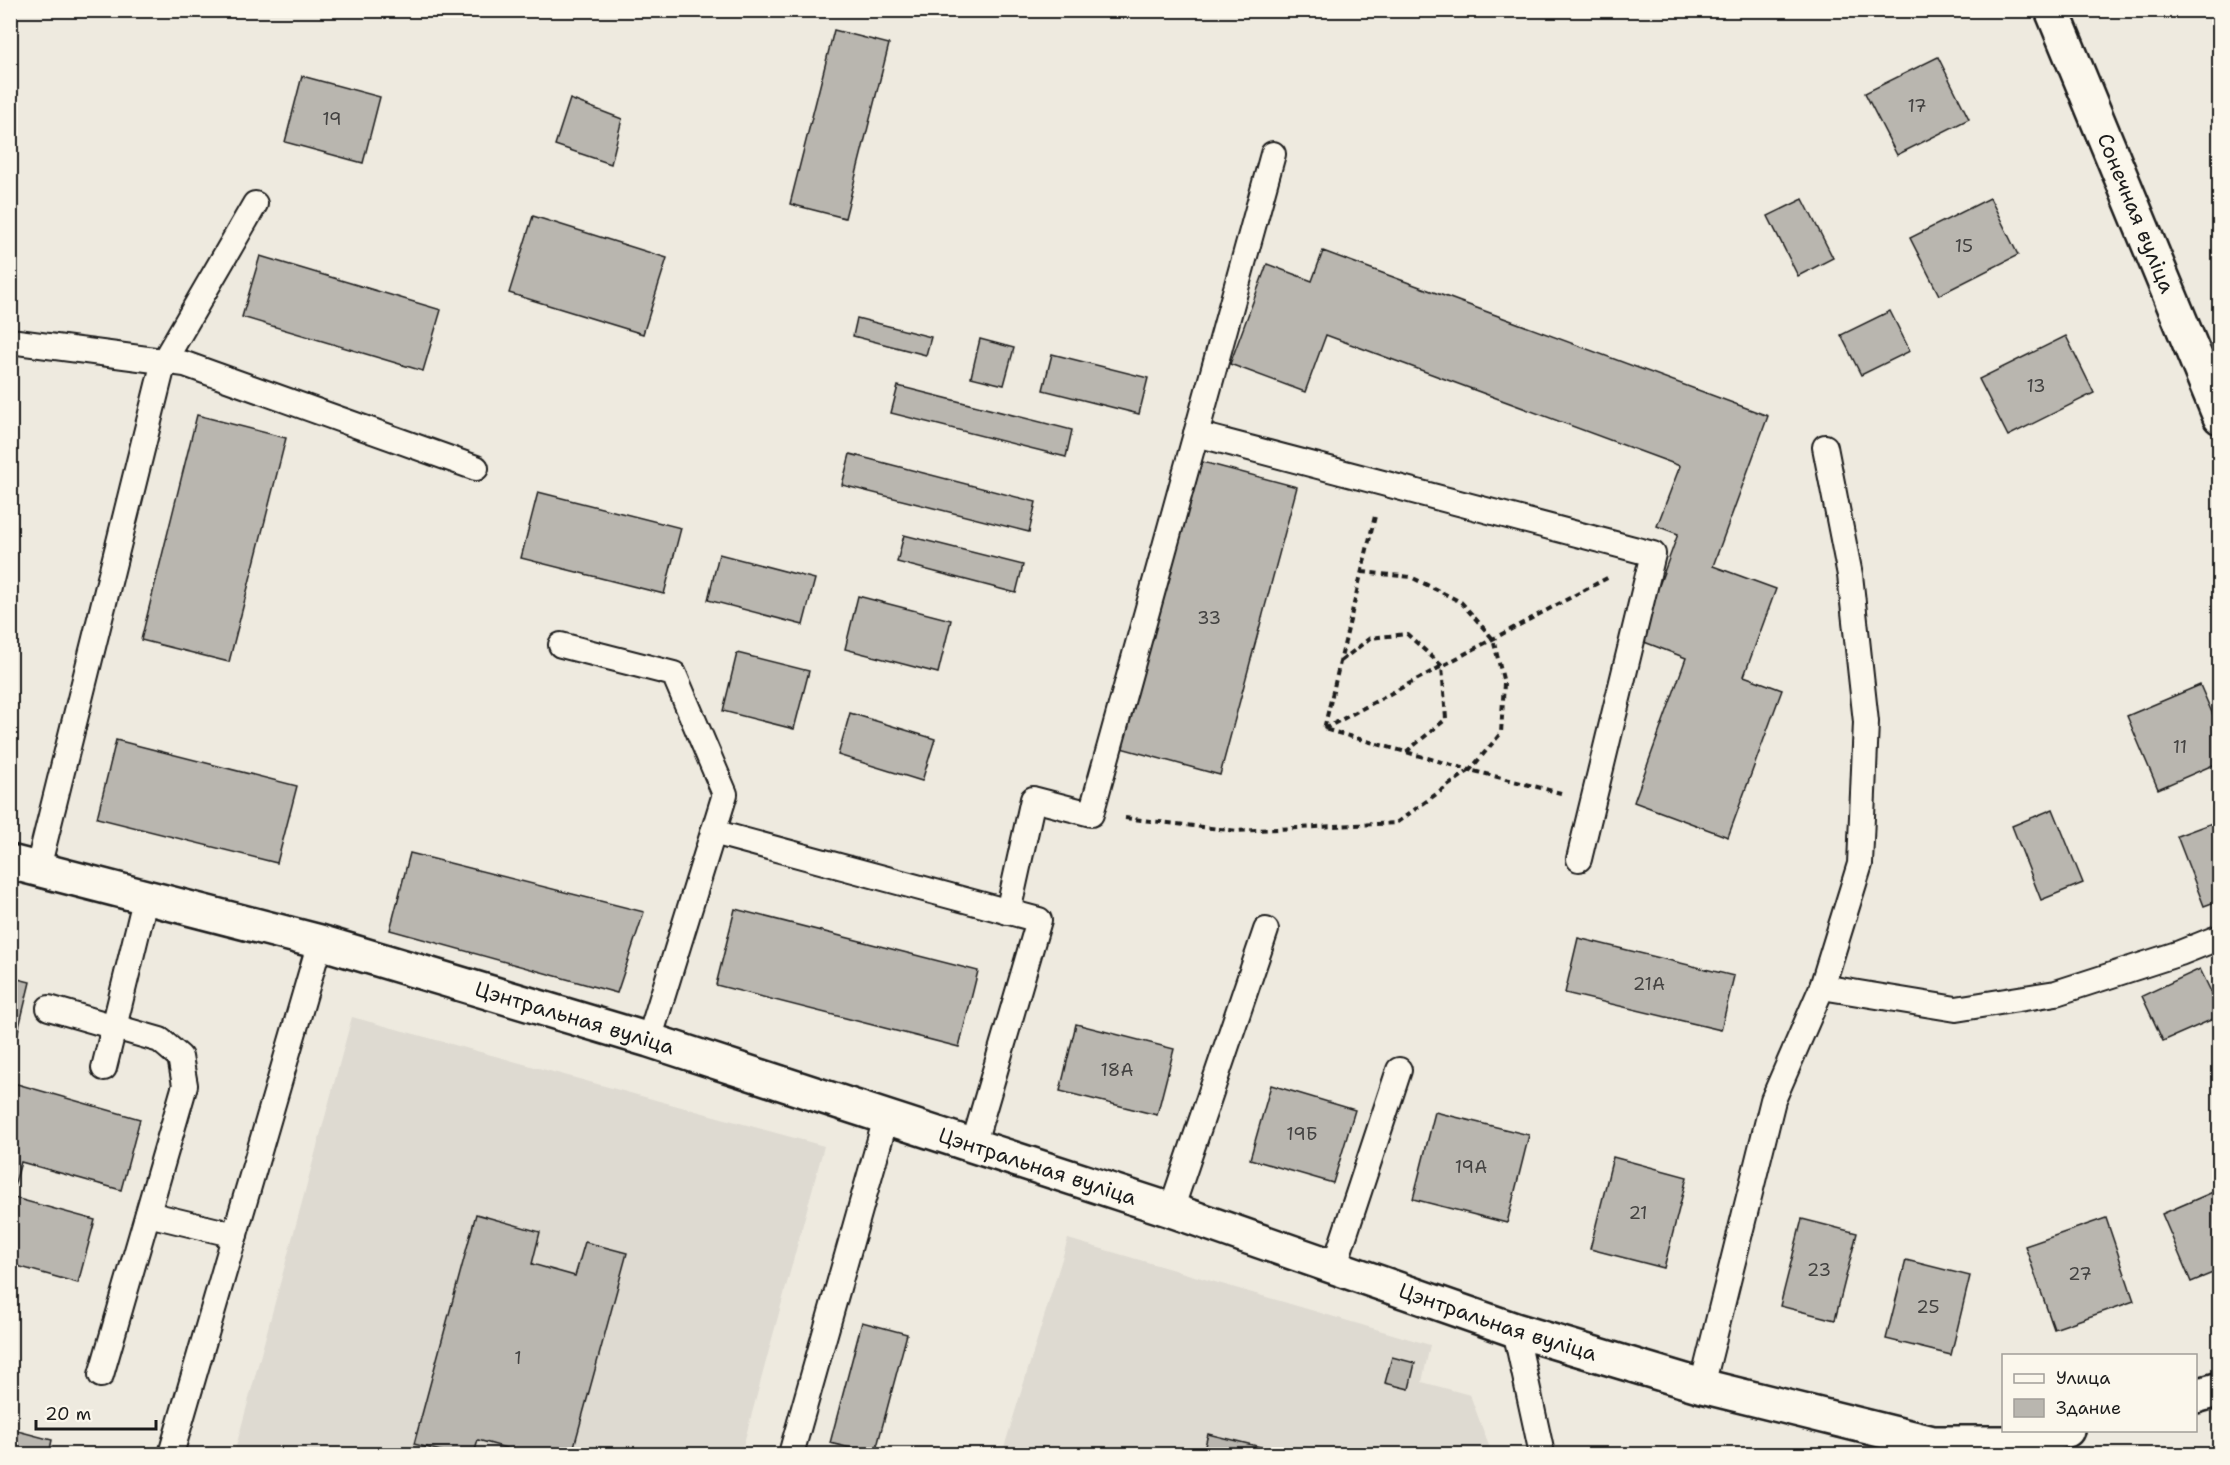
<svg xmlns="http://www.w3.org/2000/svg" width="2230" height="1465" font-family="'Shantell Sans',sans-serif">
	<rect width="100%" height="100%" fill="#eeeadf"/>
	<filter id="ink" filterUnits="userSpaceOnUse"><feTurbulence type="fractalNoise" baseFrequency=".0167" numOctaves="2"/><feDisplacementMap in="SourceGraphic" scale="12" xChannelSelector="R" yChannelSelector="G"/><feConvolveMatrix kernelMatrix="1 2 1 2 8 2 1 2 1" color-interpolation-filters="sRGB"/></filter>
	<g filter="url(#ink)">
		<g fill="#dedad1">
			<path d="M352 1017 824 1146 741 1454H234Z"/>
			<path d="M1068 1239 1430 1345 1422 1382 1470 1395 1492 1454H1002Z"/>
		</g>
		<g fill="#b9b6af" stroke="#1c1c1c" stroke-width="1.5">
			<path d="M834 30 889 44 845 218 790 204Z"/>
			<path d="M1938 57 1969 119 1897 155 1865 93Z"/>
			<path d="M302 76 380 97 363 163 285 142Z"/>
			<path d="M570 99 622 119 611 164 555 145Z"/>
			<path d="M1990 198 2018 255 1939 295 1910 238Z"/>
			<path d="M1803 199 1833 258 1798 276 1768 216Z"/>
			<path d="M533 216 667 258 643 334 509 293Z"/>
			<path d="M1323 251 1768 416 1713 566 1776 589 1744 676 1782 690 1728 837 1634 802 1686 658 1639 640 1678 534 1657 526 1680 466 1326 335 1305 392 1230 364 1267 264 1312 281Z"/>
			<path d="M260 256 441 310 423 371 242 317Z"/>
			<path d="M1890 311 1910 351 1861 375 1841 335Z"/>
			<path d="M857 318 931 337 926 355 853 336Z"/>
			<path d="M2066 336 2094 393 2008 436 1979 379Z"/>
			<path d="M980 339 1014 348 1004 385 971 377Z"/>
			<path d="M1052 354 1148 378 1139 414 1043 390Z"/>
			<path d="M898 386 1072 430 1066 457 891 413Z"/>
			<path d="M197 415 286 438 229 662 141 640Z"/>
			<path d="M850 454 1036 502 1029 532 842 485Z"/>
			<path d="M1199 461 1297 487 1220 775 1121 748Z"/>
			<path d="M538 492 681 528 664 594 521 558Z"/>
			<path d="M904 535 1023 565 1016 593 897 562Z"/>
			<path d="M719 554 815 579 803 625 708 600Z"/>
			<path d="M858 596 951 620 938 673 845 649Z"/>
			<path d="M737 653 809 671 794 729 723 711Z"/>
			<path d="M2200 685 2220 731V762L2158 789 2127 716Z"/>
			<path d="M850 713 935 739 922 781 838 755Z"/>
			<path d="M116 740 297 786 277 863 97 818Z"/>
			<path d="M2053 809 2083 883 2041 900 2012 826Z"/>
			<path d="M2220 820V900L2204 906 2177 836Z"/>
			<path d="M410 853 644 912 617 993 390 930Z"/>
			<path d="M735 909 978 971 959 1047 716 985Z"/>
			<path d="M1578 938 1734 976 1721 1030 1565 993Z"/>
			<path d="M2200 969 2220 1010V1016L2163 1041 2142 996Z"/>
			<path d="M10 977 30 982 13 1052H10Z"/>
			<path d="M1076 1024 1174 1049 1157 1115 1060 1091Z"/>
			<path d="M10 1082 140 1119 121 1190 21 1162 11 1197 95 1220 78 1283 10 1264Z"/>
			<path d="M1271 1085 1355 1110 1333 1183 1250 1159Z"/>
			<path d="M1435 1112 1529 1135 1507 1223 1413 1199Z"/>
			<path d="M1613 1157 1687 1177 1664 1268 1590 1249Z"/>
			<path d="M2220 1189V1270L2191 1282 2162 1214Z"/>
			<path d="M476 1214 540 1232 532 1264 575 1276 585 1242 627 1253 572 1454H512L513 1450 478 1440 474 1454H452L414 1444Z"/>
			<path d="M2106 1218 2134 1301 2054 1329 2025 1246Z"/>
			<path d="M1802 1219 1857 1233 1835 1320 1780 1306Z"/>
			<path d="M1906 1260 1970 1276 1951 1355 1886 1339Z"/>
			<path d="M862 1322 907 1334 875 1454 830 1443Z"/>
			<path d="M1392 1357 1415 1363 1409 1389 1385 1383Z"/>
			<path d="M10 1429 52 1440 49 1454H10Z"/>
			<path d="M1208 1434 1289 1454H1203Z"/>
		</g>
		<g fill="none" stroke-linecap="round" stroke-linejoin="round">
			<defs>
				<g id="service">
					<path d="M10 341 185 364 476 468"/>
					<path d="M1196 434 1273 154"/>
					<path d="M561 645 674 674 725 794 649 1040"/>
					<path d="M713 832 1039 920 973 1146"/>
					<path d="M38 868 164 361 255 204"/>
					<path d="M1008 912 1033 799 1091 814 1196 434 1653 554 1579 859"/>
					<path d="M1822 987 1956 1009 2056 993 2180 953 2220 937"/>
					<path d="M49 1008 160 1040 180 1057 185 1085 101 1375"/>
					<path d="M104 1068 146 896"/>
					<path d="M1171 1210 1266 930"/>
					<path d="M148 1214 235 1235"/>
					<path d="M1334 1267 1399 1070"/>
					<path d="M1515 1330 1542 1454"/>
					<path d="M1702 1386 1773 1100 1822 987 1860 864 1866 722 1850 575 1825 447"/>
					<path d="M171 1454 320 942"/>
					<path d="M791 1454 886 1118"/>
				</g>
				<g id="minor">
					<path id="s1" d="M2052 10 2220 417"/>
				</g>
				<g id="tertiary">
					<path id="s2" d="M10 862 320 942 649 1040 1171 1210 1515 1330 1702 1386 1933 1443H2016L2067 1430"/>
					<path d="M2196 1396 2220 1389"/>
				</g>
			</defs>
			<use href="#service" stroke="#1c1c1c" stroke-width="28"/>
			<use href="#minor" stroke="#1c1c1c" stroke-width="38"/>
			<use href="#tertiary" stroke="#1c1c1c" stroke-width="38"/>
			<g stroke="#1c1c1c" stroke-width="4" stroke-dasharray="6 4.5" stroke-linecap="butt">
				<path d="M1362 572 1411 577 1461 602 1493 639 1504 683 1501 733 1470 770 1324 729 1375 516"/>
				<path d="M1341 661 1370 638 1407 634 1442 666 1446 719 1406 752"/>
				<path d="M1324 729 1609 577"/>
				<path d="M1125 818 1237 831 1396 823 1470 770 1561 793"/>
			</g>
			<use href="#service" stroke="#fbf7ec" stroke-width="24"/>
			<use href="#minor" stroke="#fbf7ec" stroke-width="33"/>
			<use href="#tertiary" stroke="#fbf7ec" stroke-width="33"/>
		</g>
	</g>
	<g text-anchor="middle" stroke-width="4.5" stroke-linejoin="round" paint-order="stroke">
		<g font-size="18" fill="#434241">
			<text x="1917" y="112">17</text>
			<text x="332" y="125">19</text>
			<text x="1964" y="252">15</text>
			<text x="2036" y="392">13</text>
			<text x="1209" y="624">33</text>
			<text x="2180" y="753">11</text>
			<text x="1649" y="990">21А</text>
			<text x="1117" y="1076">18А</text>
			<text x="1302" y="1140">19Б</text>
			<text x="1471" y="1173">19А</text>
			<text x="1638" y="1219">21</text>
			<text x="1819" y="1276">23</text>
			<text x="2080" y="1280">27</text>
			<text x="1928" y="1313">25</text>
			<text x="518" y="1364">1</text>
		</g>
		<g font-size="21" fill="#1c1c1c" stroke="#fbf7ec">
			<text dy="7" stroke="none"><textPath href="#s1" startOffset="220">Сонечная вуліца</textPath></text>
			<text dy="7" stroke="none"><textPath href="#s2" startOffset="586">Цэнтральная вуліца</textPath></text>
			<text dy="7" stroke="none"><textPath href="#s2" startOffset="1072">Цэнтральная вуліца</textPath></text>
			<text dy="7" stroke="none"><textPath href="#s2" startOffset="1558">Цэнтральная вуліца</textPath></text>
		</g>
	</g>
	<rect width="2230" height="1465" fill="none" stroke="#fbf7ec" stroke-width="36"/>
	<rect x="18" y="18" width="2194" height="1429" fill="none" stroke="#1c1c1c" stroke-width="2" filter="url(#ink)"/>
	<rect x="2002" y="1354" width="195" height="78" fill="#fbf7ec" stroke="#a29f99" stroke-width="1.5"/>
	<rect x="2014" y="1374" width="30" height="9" fill="#fbf7ec" stroke="#a29f99" stroke-width="1.5"/>
	<text x="2056" y="1384" font-size="18" fill="#1c1c1c">Улица</text>
	<rect x="2014" y="1399" width="30" height="18" fill="#b9b6af" stroke="#a29f99" stroke-width="1.5"/>
	<text x="2056" y="1414" font-size="18" fill="#1c1c1c">Здание</text>
	<path d="M36 1420v9h120v-9" fill="none" stroke="#1c1c1c" stroke-width="3"/>
	<text x="45" y="1420" font-size="18" fill="#1c1c1c" stroke="#fbf7ec" stroke-width="4.5" paint-order="stroke">20 m</text>
</svg>
